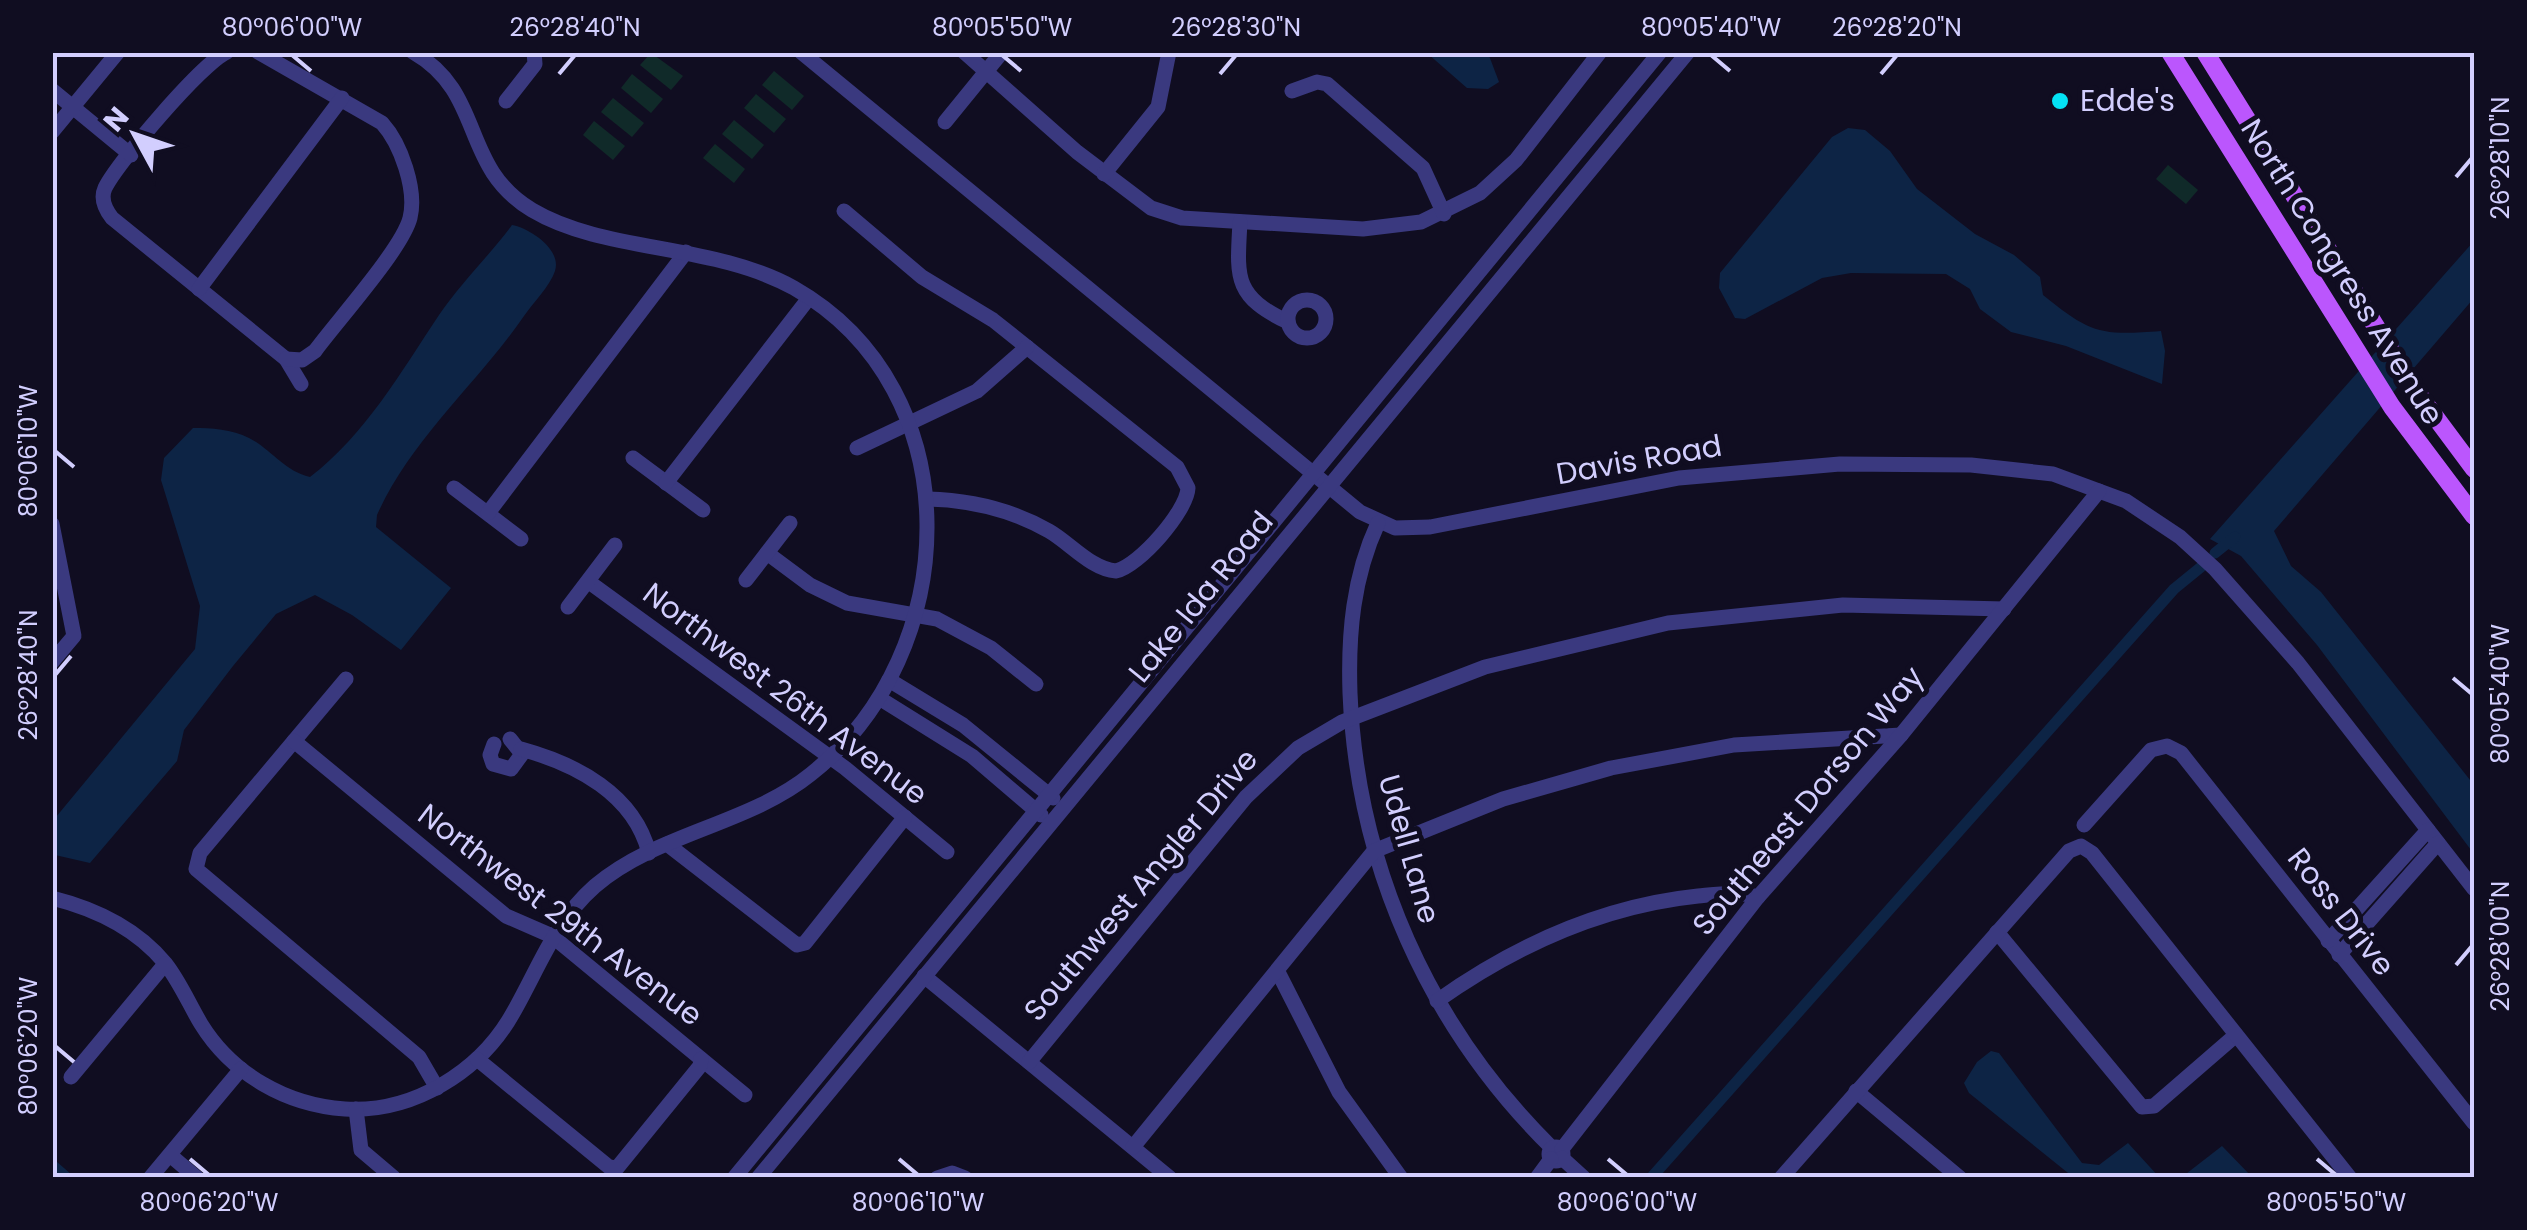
<svg xmlns="http://www.w3.org/2000/svg" width="2527" height="1230" font-family="Poppins,sans-serif">
	<rect width="100%" height="100%" fill="#100d21"/>
	<g fill="#102a29">
		<path d="M651 53 683 76 671 90 640 65Z"/>
		<path d="M774 71 804 96 792 110 762 85Z"/>
		<path d="M632 74 663 99 651 113 621 88Z"/>
		<path d="M756 94 786 119 774 133 744 108Z"/>
		<path d="M613 98 644 123 632 137 601 112Z"/>
		<path d="M734 120 764 145 752 159 722 134Z"/>
		<path d="M594 121 625 146 613 160 583 135Z"/>
		<path d="M715 144 745 169 734 183 703 158Z"/>
		<path d="M2168 165 2198 190 2186 204 2156 179Z"/>
	</g>
	<g fill="#0d2445">
		<path d="M1427 53H1488L1499 82 1488 89 1467 88Z"/>
		<path d="M1848 128 1865 130 1890 151 1917 189 1975 234 2014 255 2040 277 2043 295C2090 333 2100 336 2161 331L2165 351 2162 384 2066 346 2011 332 1980 309 1970 289 1946 274 1851 273 1822 278 1745 319 1735 318 1719 288 1720 273 1832 137Z"/>
		<path d="M512 225C529 228 562 249 555 271 550 286 533 303 524 316 478 383 411 439 377 515L376 527 451 588 401 650 352 615 315 595 276 614 233 666 184 730 177 761 90 863 55 855 56 817 195 649 200 606 161 480 164 458 193 428C211 428 232 429 249 438 272 450 284 471 310 477 365 435 401 372 439 315 460 284 489 256 512 225Z"/>
		<path d="M2474 241V298L2274 531 2291 566 2321 592 2474 785V854L2317 645 2241 556 2210 539Z"/>
		<path d="M1991 1051 1999 1053 2082 1163 2099 1165 2128 1143 2159 1177H2073L1969 1093 1964 1083 1977 1062Z"/>
		<path d="M2222 1146 2252 1177H2182Z"/>
	</g>
	<g fill="none" stroke-linecap="round" stroke-linejoin="round">
		<g stroke="#0d2445" stroke-width="11">
			<path d="M2215 553 2235 537"/>
			<path d="M52 1165 67 1178"/>
			<path d="M1651 1178 2174 589 2201 567"/>
		</g>
		<g stroke="#3a397f" stroke-width="15">
			<path d="M227 52C203 62 117 163 105 188 100 199 105 209 112 218L286 359 301 384"/>
			<path d="M258 52 382 123C401 144 417 190 410 218 402 249 337 321 315 351L302 360 286 359"/>
			<path d="M801 52 1360 512 1395 528 1430 527 1679 478 1840 464 1971 465 2053 474 2126 501 2180 537 2215 569 2298 663 2474 889"/>
			<path d="M964 52 1077 152 1151 208 1182 218 1363 229 1421 222 1480 193 1516 160 1600 52"/>
			<path d="M52 90 131 155"/>
			<path d="M1292 91 1317 82 1327 84 1423 168 1444 214"/>
			<path d="M506 101 535 64 534 52"/>
			<path d="M945 122 1002 52"/>
			<path d="M52 132 118 52"/>
			<path d="M1104 174 1158 107 1169 52"/>
			<path d="M844 211 922 277 993 320 1177 467 1188 488C1187 511 1139 566 1116 571 1091 569 1070 543 1049 531 1012 510 970 500 928 499"/>
			<path d="M1240 222C1237 277 1233 296 1288 322"/>
			<path d="M199 289 342 98"/>
			<circle cx="1307" cy="319" r="19"/>
			<path d="M857 448 977 391 1027 347"/>
			<path d="M633 458 703 510"/>
			<path d="M666 483 809 298"/>
			<path d="M454 488 521 539"/>
			<path d="M488 513 686 252"/>
			<path d="M1378 523C1353 577 1348 634 1350 693 1357 866 1429 1027 1552 1148"/>
			<path d="M52 524 74 636 52 662"/>
			<path d="M767 553 810 585 847 603 937 619 991 648 1036 684"/>
			<path d="M746 580 790 523"/>
			<path d="M589 582 845 768 947 852"/>
			<path d="M568 607 615 545"/>
			<path d="M346 679 200 853 196 869 419 1057 437 1088"/>
			<path d="M889 680 963 725 1053 798"/>
			<path d="M879 698 972 756 1041 815"/>
			<path d="M294 741 506 916 552 936 745 1095"/>
			<path d="M494 744 490 755 493 764 511 769 522 754 510 739"/>
			<path d="M521 749C576 764 634 794 649 853"/>
			<path d="M2084 825 2151 750 2167 746 2181 753 2474 1123"/>
			<path d="M667 844 797 945 805 943 905 817"/>
			<path d="M52 898C96 909 136 928 165 963 180 982 189 1004 201 1024 232 1074 286 1105 345 1109 413 1113 480 1072 513 1013 539 968 554 922 595 886 657 833 748 825 811 774 964 653 973 390 794 288 713 243 604 253 532 210 459 166 486 94 413 52"/>
			<path d="M1997 932 2142 1107 2154 1106 2236 1035"/>
			<path d="M2328 941 2428 830"/>
			<path d="M2339 955 2438 843"/>
			<path d="M1278 972 1339 1092 1401 1178"/>
			<path d="M924 976 1170 1178"/>
			<path d="M1437 1001C1516 945 1601 906 1698 896 1719 894 1738 891 1758 897"/>
			<path d="M477 1059 609 1167 617 1168 700 1066 701 1059"/>
			<path d="M1029 1062 1246 797 1298 748 1342 722 1485 667 1668 623 1843 605 2004 609"/>
			<path d="M71 1077 165 964"/>
			<path d="M1856 1091 1960 1178"/>
			<path d="M356 1109 361 1150 394 1178"/>
			<circle cx="1556" cy="1154" r="7"/>
			<path d="M1133 1147 1374 851 1503 799 1611 768 1734 745 1901 735"/>
			<path d="M1562 1149 1758 897 1901 735 2099 491"/>
			<path d="M170 1155 197 1178"/>
			<path d="M1562 1158 1584 1178"/>
			<path d="M150 1178 241 1069"/>
			<path d="M734 1178 1660 52"/>
			<path d="M758 1178 1688 52"/>
			<path d="M937 1178 952 1173 965 1178"/>
			<path d="M1537 1178 1551 1159"/>
			<path d="M1781 1178 2069 851 2081 846 2092 853 2350 1178"/>
		</g>
		<g stroke="#bb56fd" stroke-width="18">
			<path d="M2170 52 2392 407 2474 516"/>
			<path d="M2205 52 2416 391 2474 469"/>
		</g>
	</g>
	<path fill="none" stroke="#d2cefe" stroke-width="4" d="M292 55 311 71M1002 55 1021 71M1711 55 1730 71M559 74 575 55M1220 74 1236 55M1881 74 1897 55M2456 177 2472 158M55 451 74 467M55 675 71 656M2453 678 2472 694M2456 965 2472 946M55 1046 74 1062M190 1159 209 1175M899 1159 918 1175M1608 1159 1627 1175M2317 1159 2336 1175"/>
	<circle fill="#04e2f4" stroke="#100d21" stroke-width="4" cx="2060" cy="101" r="10"/>
	<g text-anchor="middle" stroke-width="10" stroke-linejoin="round" paint-order="stroke">
		<g font-size="30" fill="#d2cefe" stroke="#100d21" text-anchor="start">
			<text x="2080" y="111">Edde's</text>
		</g>
		<g font-size="30" fill="#d2cefe" stroke="#100d21">
			<text transform="translate(2342 272) rotate(58)" y="10">North Congress Avenue</text>
			<text transform="translate(1639 460) rotate(-10)" y="10">Davis Road</text>
			<text transform="translate(1201 597) rotate(-51)" y="10">Lake Ida Road</text>
			<text transform="translate(785 694) rotate(37)" y="10">Northwest 26th Avenue</text>
			<text transform="translate(1808 801) rotate(-50)" y="10">Southeast Dorson Way</text>
			<text transform="translate(1409 849) rotate(74)" y="10">Udell Lane</text>
			<text transform="translate(1141 885) rotate(-50)" y="10">Southwest Angler Drive</text>
			<text transform="translate(2341 912) rotate(52)" y="10">Ross Drive</text>
			<text transform="translate(560 915) rotate(37)" y="10">Northwest 29th Avenue</text>
		</g>
	</g>
	<rect width="2527" height="1230" fill="none" stroke="#100d21" stroke-width="110"/>
	<g transform="translate(135 135) rotate(310)" stroke="#100d21" stroke-width="8" paint-order="stroke">
	<path d="M0-8L18 38L0 25L-18 38Z" fill="#d2cefe"/>
	<text y="-15" font-size="28" font-weight="bold" text-anchor="middle" fill="#d2cefe">N</text>
	</g>
	<rect x="55" y="55" width="2417" height="1120" fill="none" stroke="#d2cefe" stroke-width="4"/>
	<g font-size="25" text-anchor="middle" fill="#d2cefe">
		<text x="292" y="36">80°06'00"W</text>
		<text x="575" y="36">26°28'40"N</text>
		<text x="1002" y="36">80°05'50"W</text>
		<text x="1236" y="36">26°28'30"N</text>
		<text x="1711" y="36">80°05'40"W</text>
		<text x="1897" y="36">26°28'20"N</text>
		<text transform="translate(2500 158) rotate(-90)" y="9">26°28'10"N</text>
		<text transform="translate(28 451) rotate(-90)" y="9">80°06'10"W</text>
		<text transform="translate(28 675) rotate(-90)" y="9">26°28'40"N</text>
		<text transform="translate(2500 694) rotate(-90)" y="9">80°05'40"W</text>
		<text transform="translate(2500 946) rotate(-90)" y="9">26°28'00"N</text>
		<text transform="translate(28 1046) rotate(-90)" y="9">80°06'20"W</text>
		<text x="209" y="1211">80°06'20"W</text>
		<text x="918" y="1211">80°06'10"W</text>
		<text x="1627" y="1211">80°06'00"W</text>
		<text x="2336" y="1211">80°05'50"W</text>
	</g>
</svg>
